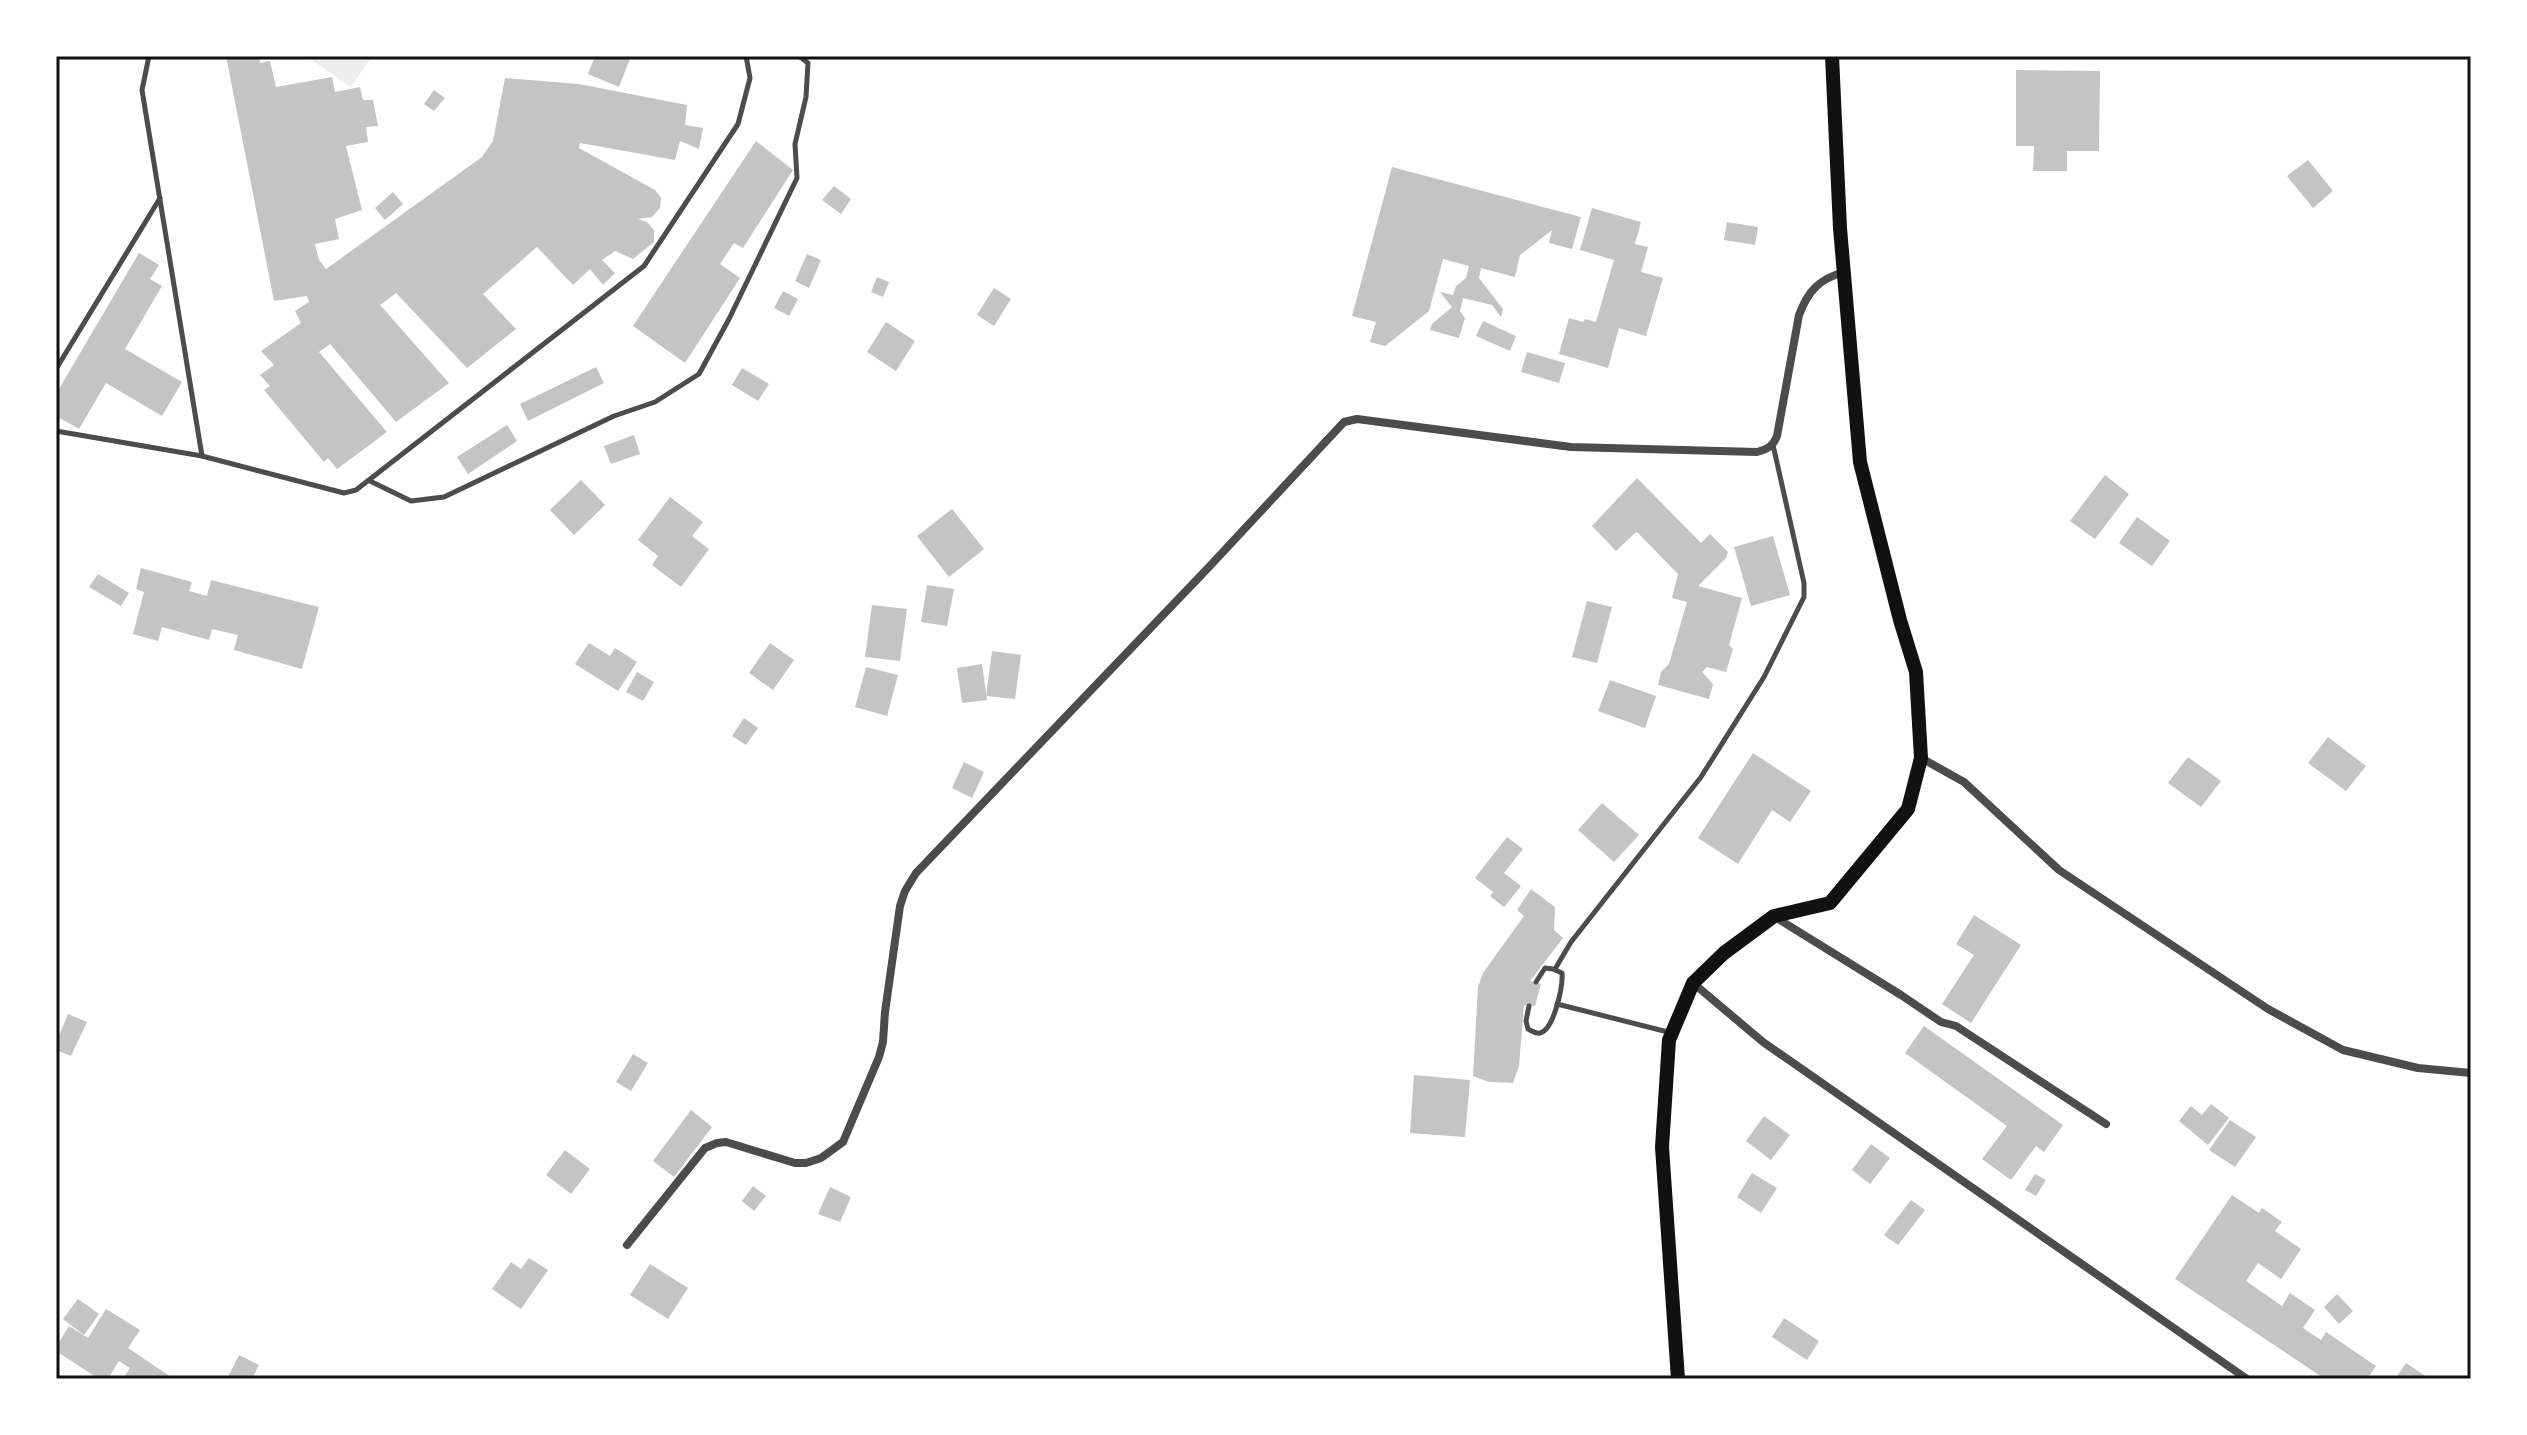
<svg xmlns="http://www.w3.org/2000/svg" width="2527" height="1435" font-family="'PT Sans',sans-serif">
	<rect width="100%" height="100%" fill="#fff"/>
	<path fill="#eee" d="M306 56H372L351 87Z"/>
	<g fill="#c4c4c4">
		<path d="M226 56H259L260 63 270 61 276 87 332 77 335 92 360 87 363 100H373L378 126 366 127 368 142 346 146 362 210 335 219 339 239 315 244 319 260 326 269 482 157 493 141 505 78 579 84 687 105 685 125 703 128 699 149 680 141 675 160 580 143 579 148 655 190 661 198 660 208 652 217 638 219 647 222 654 230V242L633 259 615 251 602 260 615 273 603 285 590 269 573 285 537 247 483 294 516 329 467 368 396 293 380 305 449 383 396 422 330 344 319 352 387 432 337 469 328 458 324 462 264 390 270 386 260 375 274 365 261 351 301 323 295 311 309 302 307 296 274 301Z"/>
		<path d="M595 56H631L619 87 588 74Z"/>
		<path d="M2016 70 2100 71 2099 151H2067V171H2033L2034 146H2016Z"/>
		<path d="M434 90 445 98 434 111 424 104Z"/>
		<path d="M756 141 793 170 743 248 734 243 720 264 740 278 685 363 633 326Z"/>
		<path d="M2308 160 2333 191 2313 208 2287 176Z"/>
		<path d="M1392 167 1581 217 1572 249 1549 243 1552 230 1520 255 1515 277 1481 268 1479 278 1503 309 1501 317 1492 305 1463 298 1460 311 1465 318 1459 338 1430 330 1432 324 1452 307 1440 292 1453 295 1456 286 1466 278 1469 266 1443 259 1429 311 1385 346 1370 342 1376 322 1352 316Z"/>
		<path d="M834 186 851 199 841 214 822 200Z"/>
		<path d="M393 192 403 204 385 220 375 208Z"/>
		<path d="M1592 208 1641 222 1635 244 1648 247 1641 272 1663 278 1646 336 1619 328 1608 368 1559 354 1569 318 1583 322 1585 319 1596 322 1614 260 1580 250Z"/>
		<path d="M1727 222 1758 227 1755 245 1724 240Z"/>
		<path d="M139 253 159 265 150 279 162 286 125 349 182 382 162 416 106 383 79 429 56 416V394Z"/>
		<path d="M807 254 821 260 809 288 795 281Z"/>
		<path d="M877 277 889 282 883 297 871 292Z"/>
		<path d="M994 288 1011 299 994 326 977 315Z"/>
		<path d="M783 291 798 299 789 316 774 308Z"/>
		<path d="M1483 321 1516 336 1510 351 1476 336Z"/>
		<path d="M886 322 915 341 896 371 867 352Z"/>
		<path d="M1527 352 1565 363 1559 383 1521 372Z"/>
		<path d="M596 367 604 383 528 421 520 404Z"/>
		<path d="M742 368 769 384 758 401 732 385Z"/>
		<path d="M507 425 517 441 468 474 457 457Z"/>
		<path d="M634 435 640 454 611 464 604 446Z"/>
		<path d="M2105 475 2129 494 2095 539 2070 521Z"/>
		<path d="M1637 478 1701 543 1710 534 1728 552 1726 558 1698 586 1742 598 1729 645 1733 649 1726 672 1707 667 1702 672 1713 684 1709 699 1658 685 1661 672 1669 664 1687 602 1672 598 1678 574 1638 533 1636 532 1616 551 1592 526Z"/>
		<path d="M581 480 605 505 574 535 550 510Z"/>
		<path d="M670 497 703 522 692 536 709 549 681 587 652 565 658 556 638 540Z"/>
		<path d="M952 509 984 549 949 577 917 536Z"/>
		<path d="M2137 517 2170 541 2152 566 2119 543Z"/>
		<path d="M1773 536 1790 595 1751 606 1734 547Z"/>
		<path d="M141 568 192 582 189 591 207 596 211 580 319 607 302 669 234 650 238 635 212 629 209 640 162 627 158 641 133 634 144 592 136 589Z"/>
		<path d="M98 574 129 593 121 606 89 587Z"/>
		<path d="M927 585 954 589 947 626 921 622Z"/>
		<path d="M1587 601 1612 607 1597 663 1572 657Z"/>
		<path d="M872 605 907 609 900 661 865 657Z"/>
		<path d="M589 643 610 656 615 648 637 662 618 691 575 664Z"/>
		<path d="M770 643 794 660 773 690 749 673Z"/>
		<path d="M992 651 1021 655 1015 699 986 696Z"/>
		<path d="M982 664 987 700 962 703 957 668Z"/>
		<path d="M866 667 898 675 887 716 855 707Z"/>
		<path d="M637 672 654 682 643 701 626 692Z"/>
		<path d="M1610 680 1656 696 1645 728 1598 711Z"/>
		<path d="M744 718 758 728 746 745 732 736Z"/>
		<path d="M2328 737 2366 766 2346 791 2308 763Z"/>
		<path d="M1753 753 1811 791 1790 822 1772 810 1738 864 1698 838Z"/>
		<path d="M2188 757 2221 781 2201 807 2168 783Z"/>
		<path d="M964 762 984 772 972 798 952 788Z"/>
		<path d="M1602 803 1639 835 1614 862 1578 830Z"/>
		<path d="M1507 837 1523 849 1504 873 1521 886 1504 907 1490 896 1493 892 1475 878Z"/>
		<path d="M1531 889 1555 907 1554 930 1563 938 1530 981 1541 984 1535 1006 1524 1005 1519 1066 1513 1083 1489 1082 1473 1076 1478 987 1483 973 1524 916 1517 910Z"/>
		<path d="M1974 915 2021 945 1971 1023 1942 1004 1974 955 1956 944Z"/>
		<path d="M68 1014 87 1022 71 1056 56 1050V1043Z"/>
		<path d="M1924 1026 2063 1125 2044 1152 2036 1146 2011 1180 1982 1159 2007 1126 1905 1053Z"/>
		<path d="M633 1054 648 1063 631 1091 616 1082Z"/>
		<path d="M1414 1075 1470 1080 1465 1137 1410 1133Z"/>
		<path d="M2211 1104 2229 1118 2208 1145 2179 1121 2191 1106 2202 1115Z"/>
		<path d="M691 1110 712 1127 674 1177 653 1161Z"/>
		<path d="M1764 1116 1790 1135 1771 1160 1746 1141Z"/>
		<path d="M2230 1120 2256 1137 2235 1167 2209 1150Z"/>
		<path d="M1871 1144 1890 1158 1870 1184 1852 1170Z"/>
		<path d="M565 1150 590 1169 571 1194 546 1175Z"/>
		<path d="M1752 1173 1777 1188 1761 1213 1737 1197Z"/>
		<path d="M2035 1174 2046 1180 2036 1196 2025 1190Z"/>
		<path d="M753 1186 766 1196 754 1211 742 1201Z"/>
		<path d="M830 1187 851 1197 840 1222 818 1214Z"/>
		<path d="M2232 1195 2259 1213 2262 1208 2282 1222 2275 1231 2301 1249 2281 1279 2258 1263 2246 1281 2282 1306 2290 1293 2315 1310 2303 1328 2321 1340 2326 1332 2376 1366 2367 1379H2325L2175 1279Z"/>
		<path d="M1911 1200 1925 1210 1898 1245 1884 1235Z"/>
		<path d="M529 1258 548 1270 521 1309 492 1289 511 1262 521 1269Z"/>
		<path d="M650 1264 688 1288 668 1319 630 1295Z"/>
		<path d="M2337 1294 2353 1311 2339 1324 2324 1307Z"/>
		<path d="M78 1299 99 1314 84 1335 63 1319Z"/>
		<path d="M106 1309 140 1330 128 1348 174 1379H123L130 1368 119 1361 108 1379H99L56 1351V1347L69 1326 88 1338Z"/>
		<path d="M1784 1318 1819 1341 1807 1360 1772 1337Z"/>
		<path d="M239 1355 259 1365 252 1379H227Z"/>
		<path d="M2406 1363 2430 1379H2395Z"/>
	</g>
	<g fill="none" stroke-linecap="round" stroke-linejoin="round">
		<g stroke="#4c4c4c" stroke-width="5">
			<path d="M149 56 142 90 202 456"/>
			<path d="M56 369 160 198"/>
			<path d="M56 431 202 456 344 493 356 490 644 266 738 124 750 78 746 56"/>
			<path d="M370 481 411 501 444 497 614 416 655 402 699 374 729 319 797 178 795 144 806 97 808 63 799 56"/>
			<path d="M1555 969 1571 942 1701 777 1764 677 1804 597V583L1773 445"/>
			<path d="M1557 1004 1668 1032"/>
			<path d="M1529 1006 1526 1021 1528 1029C1532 1031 1535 1034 1540 1033 1554 1030 1563 986 1562 973L1553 969 1545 968 1536 982"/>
		</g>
		<g stroke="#4c4c4c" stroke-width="8">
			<path d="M1921 758 1964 782 2059 870 2268 1009 2343 1050 2418 1068 2471 1073"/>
			<path d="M1775 917 1901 995 1941 1022 1956 1026 2106 1124"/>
			<path d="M1693 983 1763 1042 2247 1379"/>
			<path d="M627 1245 705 1148 717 1143 726 1142 795 1163H806L821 1158 843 1142 879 1057 883 1042 885 1012 900 906 905 891 916 873 1208 568 1344 422 1357 419 1571 447 1757 452C1768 449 1773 446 1777 436L1799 315C1808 291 1819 279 1844 272"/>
		</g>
		<path stroke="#111" stroke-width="14" d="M1678 1379 1662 1147 1669 1040 1693 983 1724 953 1774 916 1830 903 1908 809 1921 758 1916 672 1900 620 1860 462 1840 228 1832 56"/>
	</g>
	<rect width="2527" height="1435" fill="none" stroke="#ffffff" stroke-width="116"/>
	<rect x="58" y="58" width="2411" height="1319" fill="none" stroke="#111" stroke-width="3"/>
</svg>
